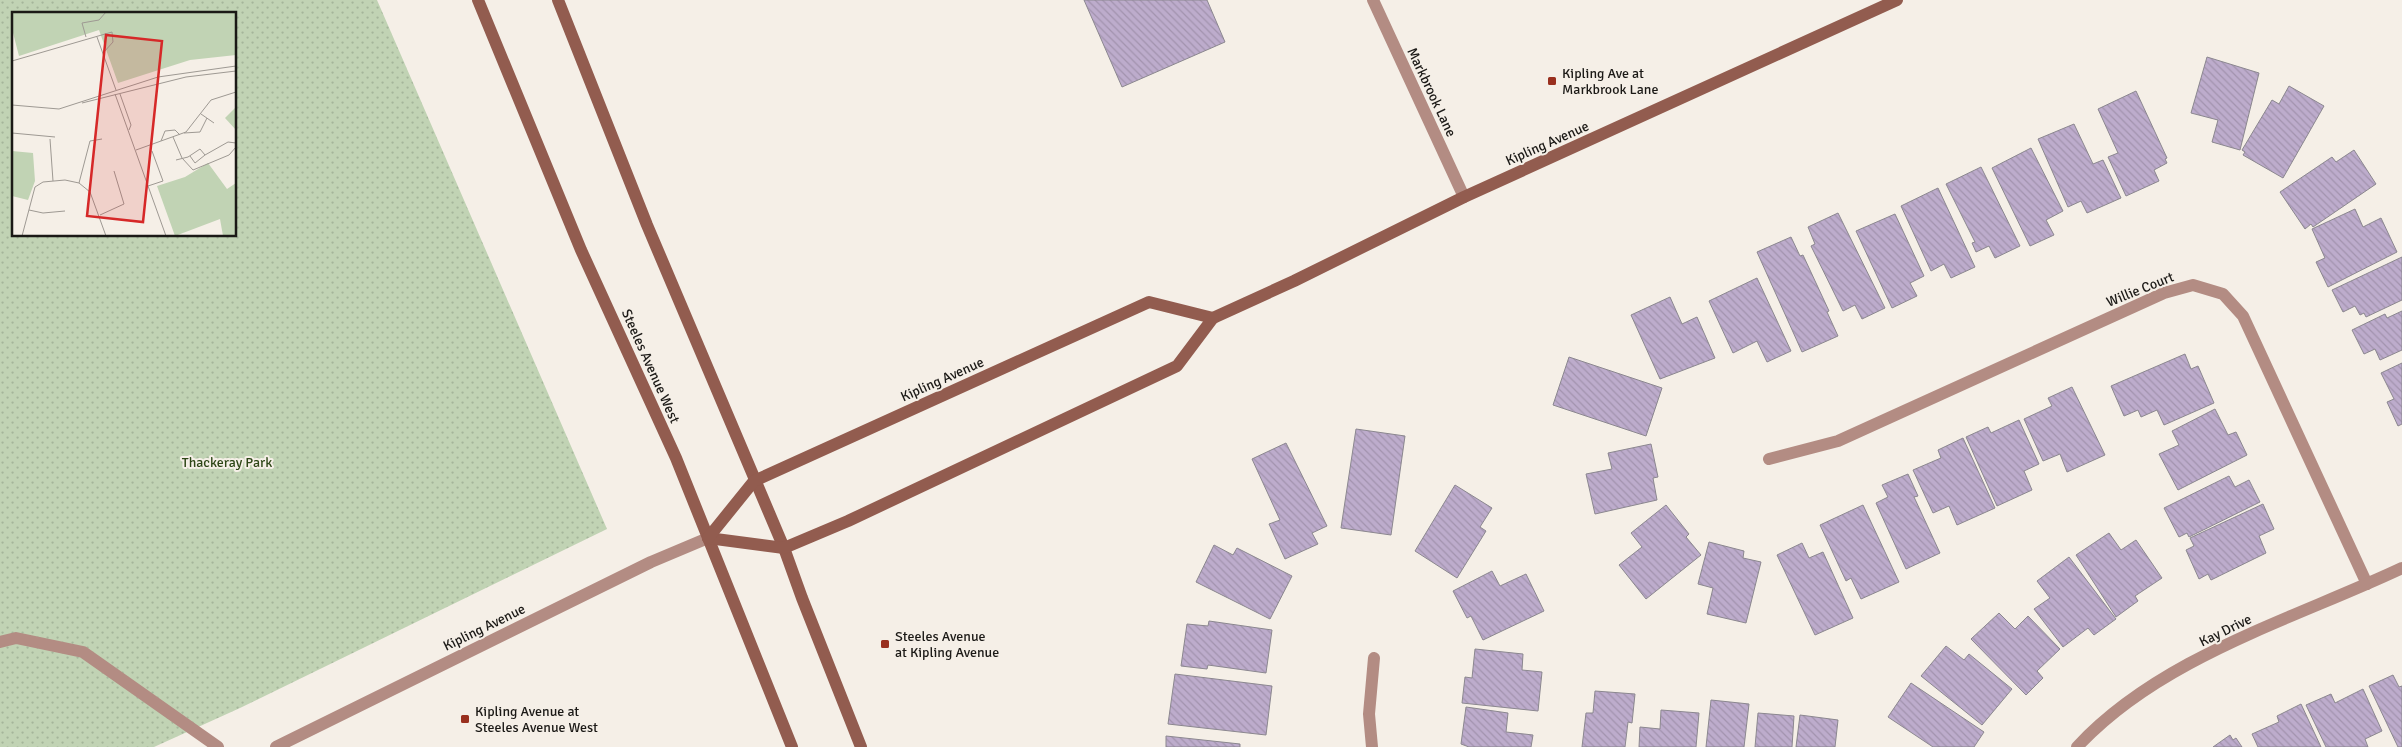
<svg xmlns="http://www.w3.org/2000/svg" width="2402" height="747" font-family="Signika,sans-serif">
	<defs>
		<pattern id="park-dots" width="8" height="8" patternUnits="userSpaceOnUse" patternTransform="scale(1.25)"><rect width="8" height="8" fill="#c1d3b4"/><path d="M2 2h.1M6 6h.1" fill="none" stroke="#a5b59a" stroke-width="1.8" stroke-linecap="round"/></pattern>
		<pattern id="building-back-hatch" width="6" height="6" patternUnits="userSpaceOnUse" patternTransform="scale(1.25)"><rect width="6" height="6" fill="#bdaccc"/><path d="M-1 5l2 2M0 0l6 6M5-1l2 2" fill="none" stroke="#a293ae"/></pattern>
	</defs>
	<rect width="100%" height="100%" fill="#f5efe7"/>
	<path fill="url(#park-dots)" fill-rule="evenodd" d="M0 0H377L607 529 240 708 154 747H0ZM14 14H235V235H14Z"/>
	<g fill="url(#building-back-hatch)" stroke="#8b878f">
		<path d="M1084 0H1207L1225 42 1122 87Z"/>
		<path d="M2207 57 2259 73 2240 150 2212 142 2218 120 2191 113Z"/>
		<path d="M2289 86 2324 106 2283 178 2243 155 2245 152 2242 150 2272 100 2279 104Z"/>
		<path d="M2136 91 2167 158 2165 159 2167 163 2154 170 2159 181 2126 196 2108 157 2118 153 2098 109Z"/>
		<path d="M2074 124 2093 164 2103 160 2121 198 2087 213 2081 201 2068 207 2038 139Z"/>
		<path d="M2031 148 2063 211 2046 220 2054 235 2030 246 1992 168Z"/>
		<path d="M2354 150 2376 184 2313 227 2311 224 2305 229 2280 192 2332 157 2336 162Z"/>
		<path d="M1981 167 2020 246 1995 258 1989 246 1976 252 1972 243 1975 242 1946 184Z"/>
		<path d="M1938 188 1975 267 1951 278 1944 264 1931 271 1901 206Z"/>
		<path d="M2355 209 2363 227 2381 218 2397 252 2328 287 2316 262 2325 258 2312 229Z"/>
		<path d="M1838 213 1885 308 1862 319 1855 305 1843 311 1811 246 1815 244 1808 227Z"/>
		<path d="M1895 214 1924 276 1910 283 1917 296 1892 308 1856 231Z"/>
		<path d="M1791 237 1800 256 1803 255 1829 311 1827 312 1838 336 1802 352 1757 252Z"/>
		<path d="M2402 257V300L2366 317 2364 313 2360 315 2355 306 2343 312 2332 290Z"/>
		<path d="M1757 278 1791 351 1767 362 1757 341 1733 353 1709 301Z"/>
		<path d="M1670 297 1682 324 1697 317 1715 358 1660 379 1631 315Z"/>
		<path d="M2402 311V350L2380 360 2375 349 2364 354 2352 330 2385 314 2387 318Z"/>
		<path d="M2185 354 2191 369 2198 366 2214 403 2164 425 2157 410 2141 417 2138 410 2124 416 2111 386Z"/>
		<path d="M1569 357 1662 388 1646 436 1553 405Z"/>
		<path d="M2402 363V424L2398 426 2387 402 2394 399 2381 373Z"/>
		<path d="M2072 387 2105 455 2067 472 2060 454 2043 461 2024 419 2052 406 2048 398Z"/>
		<path d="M2215 409 2228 435 2236 432 2247 455 2178 490 2159 454 2179 445 2172 431Z"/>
		<path d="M2019 420 2039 464 2024 471 2032 490 1997 506 1966 437 1988 427 1991 433Z"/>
		<path d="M1356 429 1405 436 1391 535 1341 528Z"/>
		<path d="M1963 438 1995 508 1957 525 1949 506 1933 513 1913 470 1941 458 1938 450Z"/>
		<path d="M1286 443 1327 526 1312 533 1318 544 1285 559 1269 524 1280 520 1252 459Z"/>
		<path d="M1651 444 1658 477 1653 478 1657 500 1595 514 1586 474 1612 469 1608 453Z"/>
		<path d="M1908 474 1918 496 1914 497 1940 553 1906 569 1876 503 1888 497 1882 485Z"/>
		<path d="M2229 476 2235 487 2249 480 2260 502 2189 537 2187 533 2179 537 2164 508Z"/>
		<path d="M1455 485 1492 508 1480 527 1486 531 1457 578 1415 551Z"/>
		<path d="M2263 504 2274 529 2259 536 2266 553 2211 580 2208 574 2199 579 2186 550 2194 546 2190 538Z"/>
		<path d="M1666 505 1689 534 1686 537 1701 555 1646 599 1619 565 1642 547 1631 533Z"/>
		<path d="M1863 505 1899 582 1861 599 1851 578 1846 581 1820 525Z"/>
		<path d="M2109 533 2121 550 2136 540 2162 578 2135 596 2138 601 2116 617 2076 555Z"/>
		<path d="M1709 542 1744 551 1743 558 1761 562 1746 623 1707 614 1713 588 1698 584Z"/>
		<path d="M1802 543 1809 558 1823 552 1853 618 1815 635 1777 555Z"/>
		<path d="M1214 545 1233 555 1237 548 1292 576 1270 619 1196 582Z"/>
		<path d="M2069 557 2116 619 2094 635 2088 628 2063 647 2034 609 2050 598 2037 581Z"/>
		<path d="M1492 571 1500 586 1526 574 1544 611 1483 640 1471 616 1467 618 1453 591Z"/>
		<path d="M1999 613 2015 629 2028 616 2060 649 2037 671 2043 678 2026 695 1971 639Z"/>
		<path d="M1209 621 1272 630 1266 673 1208 665 1207 669 1181 666 1187 624 1208 626Z"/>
		<path d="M1946 646 1964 660 1969 654 2012 689 1982 725 1921 676Z"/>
		<path d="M1475 649 1523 654 1522 670 1542 672 1538 711 1462 703 1465 677 1472 678Z"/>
		<path d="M1175 674 1272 686 1266 735 1168 724Z"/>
		<path d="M2393 675 2399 687 2402 686V747H2398L2369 686Z"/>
		<path d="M1911 683 1984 732 1974 747H1933L1888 717Z"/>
		<path d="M2363 689 2382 731 2365 739 2368 747H2326L2306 705 2331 694 2335 703Z"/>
		<path d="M1595 691 1635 694 1632 723 1628 722 1625 747H1582L1586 713H1593Z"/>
		<path d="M1711 700 1749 704 1744 747H1706Z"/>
		<path d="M2301 704 2321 747H2258L2252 734 2279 722 2277 716Z"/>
		<path d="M1466 707 1508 713 1506 732 1533 735 1531 747H1469L1461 744Z"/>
		<path d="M1661 710 1699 713 1696 747H1639L1640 727 1660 729Z"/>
		<path d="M1758 713 1794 716 1792 747H1755Z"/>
		<path d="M1800 715 1838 720 1835 747H1796Z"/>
		<path d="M2230 735 2233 740 2236 738 2242 747H2213Z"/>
		<path d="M1166 736 1240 744V747H1166Z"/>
	</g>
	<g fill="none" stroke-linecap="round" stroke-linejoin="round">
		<path stroke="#b38c83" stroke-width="12" d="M0 642 16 638 83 652 218 747"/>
		<g stroke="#b38c83" stroke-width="12">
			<path d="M1373 0 1464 197"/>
			<path d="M1769 459 1838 441 2164 293 2193 285 2223 294 2243 316 2367 584"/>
			<path d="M276 747 651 562 708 538"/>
			<path d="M1372 747 1369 714 1374 658"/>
			<path d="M2077 747C2160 657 2294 619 2402 568"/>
		</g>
		<g stroke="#925c4f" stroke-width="12">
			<path d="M478 0 581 250 676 458 792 747"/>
			<path d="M558 0 647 225 784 548 802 598 861 747"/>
			<path d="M708 538 784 548 848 521 1177 366 1213 318 1294 281 1464 197 1897 0"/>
			<path d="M708 538 754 481 1149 302 1213 318"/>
		</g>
	</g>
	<g fill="#992f1e" stroke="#f5efe7" stroke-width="2">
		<rect x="1547" y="76" width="10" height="10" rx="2.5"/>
		<rect x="880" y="639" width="10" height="10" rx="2.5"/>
		<rect x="460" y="714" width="10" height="10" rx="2.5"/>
	</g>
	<g text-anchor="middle" stroke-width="4" stroke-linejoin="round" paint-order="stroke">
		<g font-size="14" fill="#1b1916" stroke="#f5efe7" text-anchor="start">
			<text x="1562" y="78">Kipling Ave at<tspan x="1562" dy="16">Markbrook Lane</tspan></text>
			<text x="895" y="641">Steeles Avenue<tspan x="895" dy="16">at Kipling Avenue</tspan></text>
			<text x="475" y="716">Kipling Avenue at<tspan x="475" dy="16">Steeles Avenue West</tspan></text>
		</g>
		<g font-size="14" fill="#1b1916" stroke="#f5efe7">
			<text transform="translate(1432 92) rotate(65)" y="5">Markbrook Lane</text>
			<text transform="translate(1547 143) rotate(-24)" y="5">Kipling Avenue</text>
			<text transform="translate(2140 289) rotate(-22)" y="5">Willie Court</text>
			<text transform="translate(651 366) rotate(66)" y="5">Steeles Avenue West</text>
			<text transform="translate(942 379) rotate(-24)" y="5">Kipling Avenue</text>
			<text transform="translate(484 627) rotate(-26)" y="5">Kipling Avenue</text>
			<text transform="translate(2225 630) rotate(-26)" y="5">Kay Drive</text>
		</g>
		<g font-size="14" fill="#2d4616" stroke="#f5efe7">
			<text x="227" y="467">Thackeray Park</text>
		</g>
	</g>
	<g transform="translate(12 12)">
		<rect width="224" height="224" fill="#f5efe7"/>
		<path d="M224 95V118L213 106Z" fill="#c1d3b4"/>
		<path d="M0 0H224V43L178 48 106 71 87 18 7 44 0 17ZM0 139 21 141 23 169 16 188 0 184ZM196 151 215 177 224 171V224H211L208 207 163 224 145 174 173 165Z" fill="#c1d3b4"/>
		<path fill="none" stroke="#9e9993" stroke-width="1" d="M74 25 70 11 87 8 94 0M85 25 104 78M0 49 100 20 101 30 91 41M103 82 154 224M108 82 119 113 117 118M70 91 174 65 224 59M0 93 47 97 146 65 224 54M189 102 202 111M0 121 43 125M172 121 188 120 195 106M161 125 170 146 181 158 217 143 224 135M38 127 41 169M149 129 153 119 163 118 168 123M124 138 174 120 199 88 224 80M178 144 183 151 193 143M164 148 176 145 188 137 193 143 216 130 224 131M67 171 78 129 90 127M136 174 151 169 140 139M17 198 31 201 53 199M88 203 112 192 102 159M10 224 23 175 31 170 53 168 67 171 78 180 94 224"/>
		<path fill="#d62828" fill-opacity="0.15" stroke="#d62828" stroke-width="2.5" d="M94 23 150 29 131 210 75 204Z"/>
		<rect width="224" height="224" fill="none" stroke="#1b1916" stroke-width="2.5"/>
	</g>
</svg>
